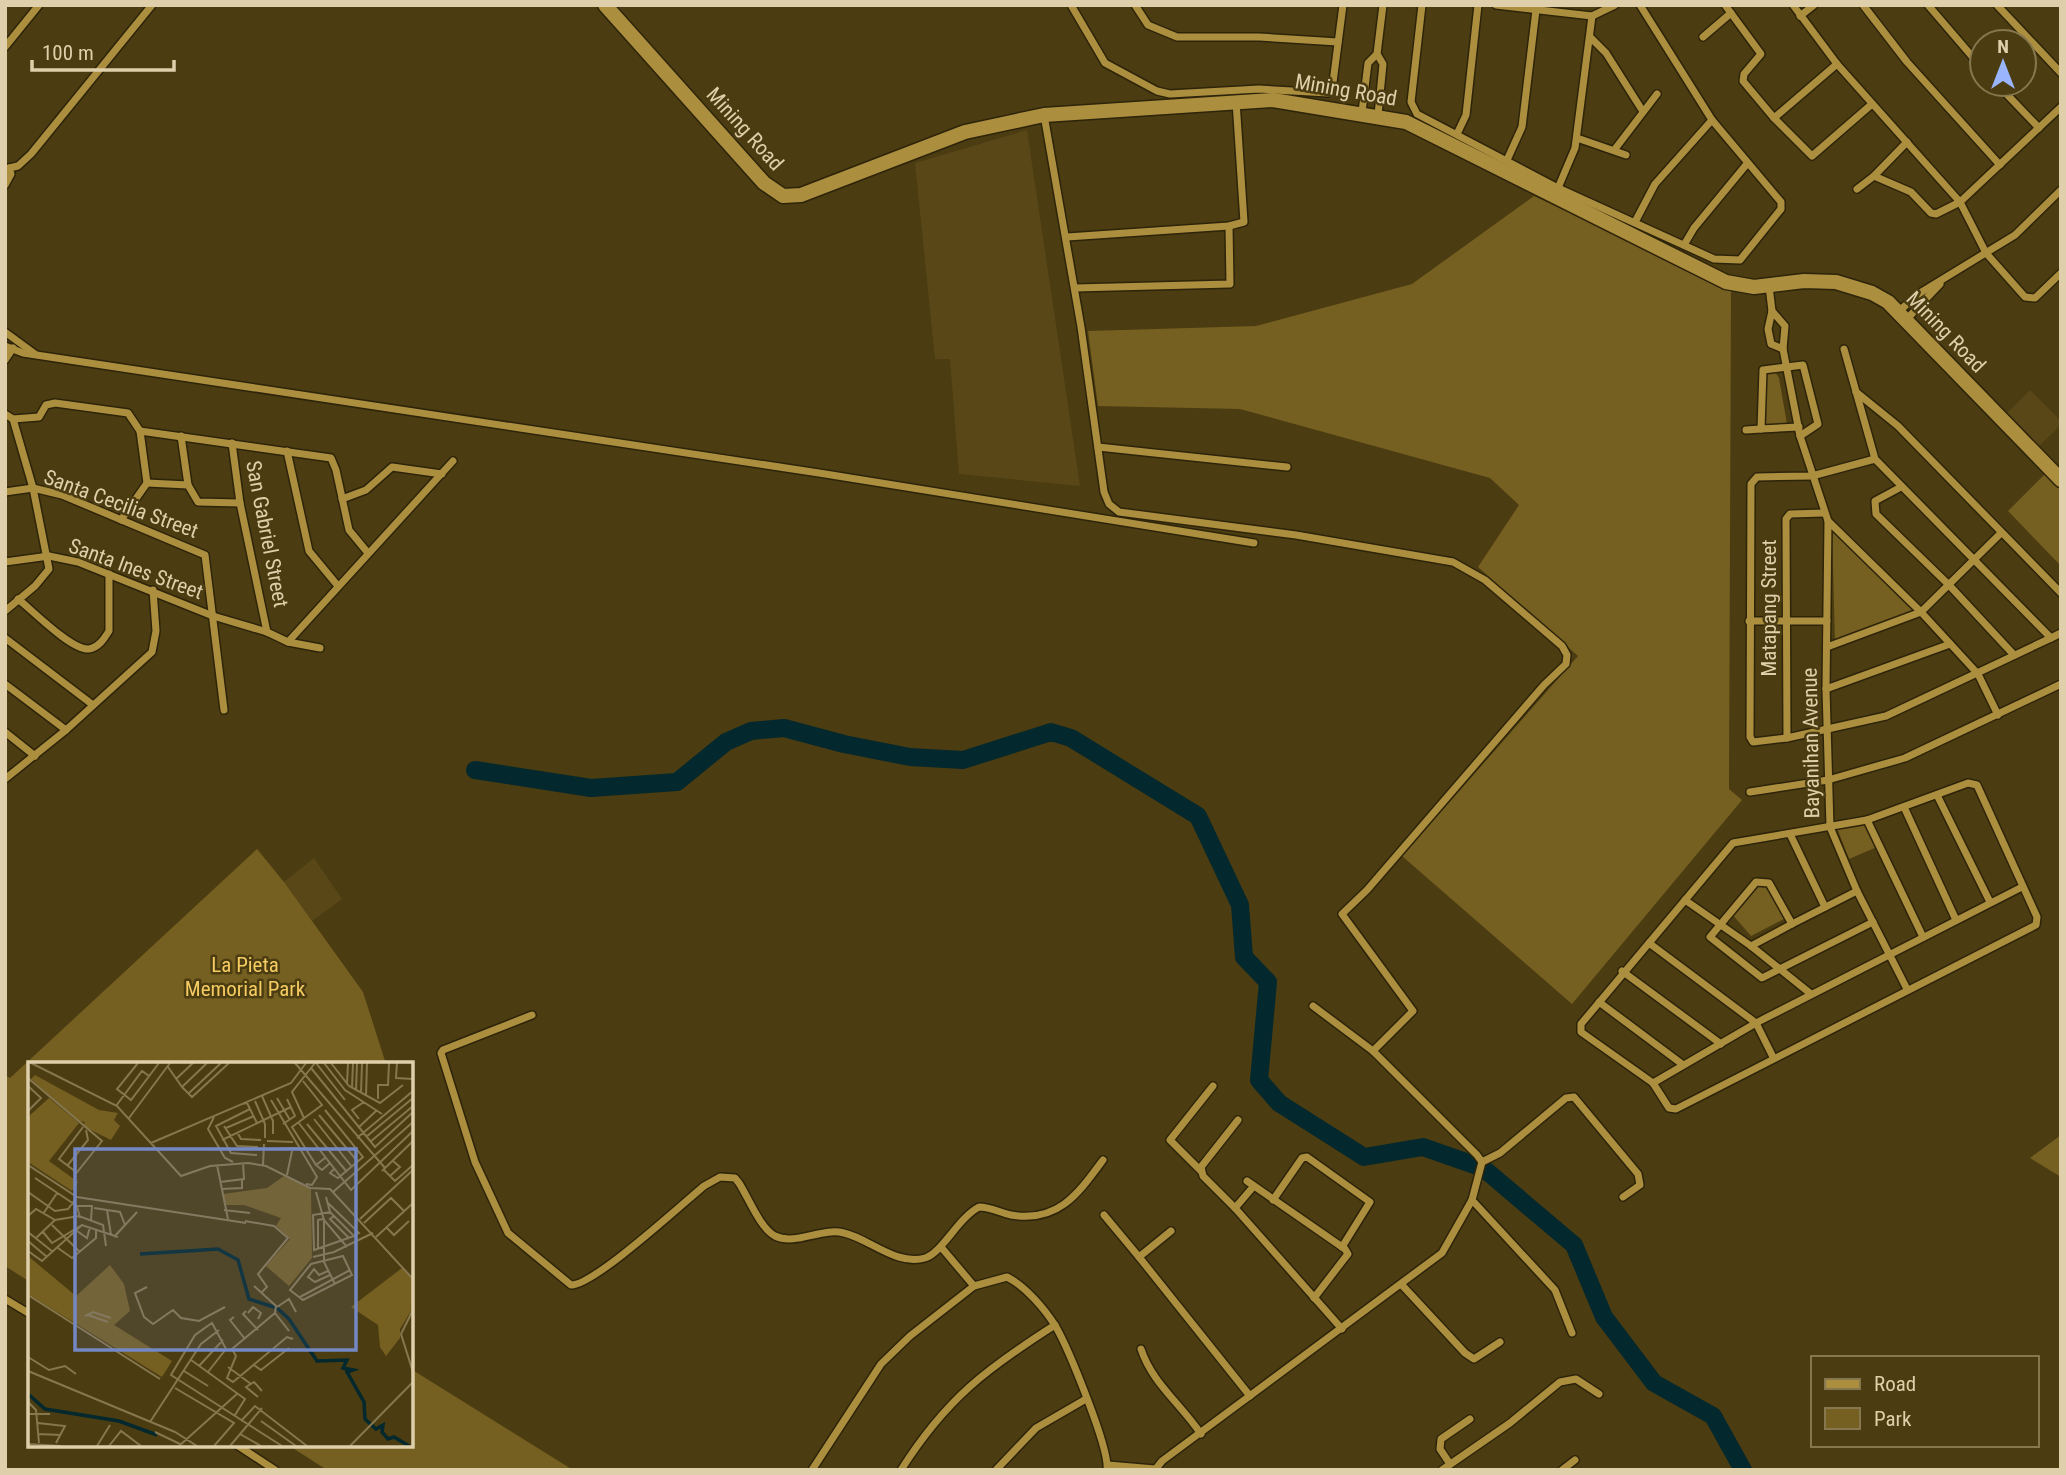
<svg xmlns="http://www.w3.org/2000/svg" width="2066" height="1475" font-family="'Roboto Condensed',sans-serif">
	<rect width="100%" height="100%" fill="#4b3c11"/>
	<g fill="#594717">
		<path d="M1027 130 1080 486 959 474 950 359H935L915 163Z"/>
		<path d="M2030 390 2061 421V425L2038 447 2006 414Z"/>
		<path d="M314 858 342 899 312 921 284 882Z"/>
	</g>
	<g fill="#755f21">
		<path d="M1534 196 1731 287 1729 789 1742 800 1572 1004 1402 856 1578 656 1478 567 1519 505 1490 478 1240 409 1098 406 1088 331 1256 326 1412 284Z"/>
		<path d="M1763 372H1775L1779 378 1787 424 1765 425Z"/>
		<path d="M2046 473 2061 487V566L2008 511Z"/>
		<path d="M1832 530 1914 612 1835 643Z"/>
		<path d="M1865 822 1877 847 1849 859 1837 828Z"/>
		<path d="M257 849 284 882 363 992 386 1064H30V1282L5 1266V1075L10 1078Z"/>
		<path d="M1762 882 1786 918 1751 936 1731 913Z"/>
		<path d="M2061 1135V1177L2030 1158Z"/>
		<path d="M411 1369 573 1470H327L288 1445H411Z"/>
	</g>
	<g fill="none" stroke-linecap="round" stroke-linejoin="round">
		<path stroke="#03282d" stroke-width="18" d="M475 770 591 788 677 782 726 742 751 731 784 728 844 744 910 757 963 760 1051 732 1071 738 1198 816 1240 905 1244 957 1268 982 1259 1080 1279 1103 1364 1157 1423 1147 1483 1168 1574 1245 1604 1317 1654 1383 1713 1416 1743 1470"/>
		<defs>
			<g id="street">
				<path d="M1071 5 1105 63 1157 91 1170 94 1259 89 1328 93 1332 90 1343 5"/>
				<path d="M1135 5 1148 25 1177 37H1259L1338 42"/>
				<path d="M1422 5 1411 102 1417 114 1558 188 1714 259 1740 260 1781 209V202L1712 120 1640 5"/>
				<path d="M1496 5 1592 16 1615 5"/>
				<path d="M1725 5 1761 54 1744 74 1743 81 1774 118"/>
				<path d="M1793 5 1837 64 1960 202 1986 253 2025 297 2035 298 2061 273"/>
				<path d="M1863 5 1907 62 2000 165"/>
				<path d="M1928 5 1982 68"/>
				<path d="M1997 5 2061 73"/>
				<path d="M1800 16 1814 5"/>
				<path d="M1590 37 1606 53 1642 110"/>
				<path d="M1703 37 1731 13"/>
				<path d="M5 47 39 5"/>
				<path d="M1837 64 1774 118 1812 156 1872 104"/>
				<path d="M1997 84 2039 128"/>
				<path d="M1362 112 1368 63 1377 54"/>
				<path d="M1044 115 1081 327 1104 492 1109 504 1119 512 1296 535 1453 562 1485 580 1562 646 1567 655 1566 664 1544 685 1367 890 1342 914 1413 1011 1373 1051"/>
				<path d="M1378 115 1383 64 1377 54 1383 5"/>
				<path d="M1457 134 1466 115 1478 5"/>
				<path d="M1577 138 1626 155"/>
				<path d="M1907 142 1874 176 1911 192 1931 213 1936 214 1960 202 2061 107"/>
				<path d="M1615 149 1657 94"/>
				<path d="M1507 160 1522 127 1536 10"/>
				<path d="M9 168 18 166 31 154 152 5"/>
				<path d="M5 185 11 174 9 168"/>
				<path d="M1558 188 1575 148 1592 16"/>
				<path d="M1857 189 1874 176"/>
				<path d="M1635 222 1655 184 1712 120"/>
				<path d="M1067 237 1229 226 1244 222 1236 101"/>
				<path d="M1684 245 1694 228 1746 165"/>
				<path d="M1769 286 1772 311 1768 329 1771 344 1783 349"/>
				<path d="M1075 288 1230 284 1229 226"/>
				<path d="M1772 311 1785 326 1783 349 1800 436 1828 521 1921 612 1978 674 1998 715"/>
				<path d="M1899 311 1920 293 2015 235 2061 190"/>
				<path d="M1907 319 1940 284"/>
				<path d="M5 332 35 354"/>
				<path d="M5 346 23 353 819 473 1254 543"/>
				<path d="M1844 349 1875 459 1812 476 1757 477 1751 484 1750 737 1753 742 1787 738 1886 716 2051 638 1875 459"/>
				<path d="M5 360 13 348"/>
				<path d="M1856 392 1898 426 2061 593"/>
				<path d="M5 414 13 419 33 488 49 569 35 586 5 611"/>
				<path d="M13 419 39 417 46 405 55 403 128 413 140 431 147 483 121 520"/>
				<path d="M1799 427 1761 429 1763 370 1803 365 1818 424 1800 436"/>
				<path d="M1746 430 1761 429"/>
				<path d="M140 431 331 458 336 470 349 530 368 553"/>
				<path d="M181 436 188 485"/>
				<path d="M232 443 240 503 267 632"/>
				<path d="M1098 447 1287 467"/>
				<path d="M287 451 309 551 338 586"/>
				<path d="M147 483 188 485 198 502 240 503"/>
				<path d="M1901 487 1875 501 1876 514 1949 585 2014 655"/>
				<path d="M5 492 33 488 62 495 205 555 224 710"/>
				<path d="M342 499 366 490 392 467 442 474"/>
				<path d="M1828 521 1826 689 1830 827 1857 891 1907 989"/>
				<path d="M5 562 49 556 78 562 213 616 267 632 288 642 320 648"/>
				<path d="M18 599C32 610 72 651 89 649 99 647 104 639 109 631V574"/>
				<path d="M1749 621H1827"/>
				<path d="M5 638 93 705"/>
				<path d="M2051 638 2061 633"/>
				<path d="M288 642 453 461"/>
				<path d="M1827 647 1921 612 2001 533"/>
				<path d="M5 684 66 730"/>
				<path d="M1826 689 1950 644"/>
				<path d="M5 732 35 756"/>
				<path d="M1787 738 1786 519 1790 514 1824 513"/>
				<path d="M5 779 66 730 152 652 156 631 153 590"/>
				<path d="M1968 783 1977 785 2037 917 2036 925 1676 1109 1669 1108 1653 1083 1581 1032V1024L1733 843 1867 820Z"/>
				<path d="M1750 792 1828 780 1905 758 2061 684"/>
				<path d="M1937 795 1990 902"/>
				<path d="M1904 807 1956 920"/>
				<path d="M1867 820 1923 937"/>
				<path d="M1790 834 1825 907"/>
				<path d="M1857 891 1792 924 1769 883 1756 882 1710 937 1762 978 1873 922"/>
				<path d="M1685 900 1751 946 1811 994"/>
				<path d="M1649 943 1756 1023 1773 1057"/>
				<path d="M1751 946 1792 924"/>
				<path d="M1622 971 1721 1044"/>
				<path d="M1599 1002 1682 1064"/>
				<path d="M532 1015 443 1050 441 1053 475 1162 508 1233 571 1285C593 1286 681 1205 704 1186L720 1177 735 1178 739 1183C748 1197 760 1228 775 1236 796 1246 822 1227 844 1233 870 1239 896 1266 925 1258 942 1253 958 1218 979 1207 991 1207 1000 1213 1011 1215 1058 1223 1078 1194 1103 1160"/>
				<path d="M1653 1083 1756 1023 2022 887"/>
				<path d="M1482 1162 1500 1153 1566 1098 1574 1097 1638 1174 1640 1185 1623 1197"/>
				<path d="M1201 1171 1170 1140 1213 1086"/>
				<path d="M1247 1181 1345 1249 1348 1254 1344 1259 1314 1298"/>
				<path d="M1253 1187 1235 1208 1342 1329"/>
				<path d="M1273 1200 1302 1158 1307 1157 1370 1202 1342 1247"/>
				<path d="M1472 1200 1555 1290 1572 1333"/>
				<path d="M1235 1208 1203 1176 1201 1167 1238 1120"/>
				<path d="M1104 1215 1139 1257"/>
				<path d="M1171 1231 1139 1257 1250 1396"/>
				<path d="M941 1247 974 1286"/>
				<path d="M1401 1284 1465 1353 1474 1359 1500 1342"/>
				<path d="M5 1299 30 1314"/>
				<path d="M1141 1349C1152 1383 1181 1404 1201 1434"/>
				<path d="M237 1445 275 1470"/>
				<path d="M1450 1464 1440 1449 1441 1439 1470 1419"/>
				<path d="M1108 1465 1155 1469"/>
				<path d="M812 1470 881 1364 910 1336 974 1286 1007 1277C1025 1286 1045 1309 1056 1327 1068 1348 1110 1449 1107 1470"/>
				<path d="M901 1470C946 1399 986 1369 1055 1325"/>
				<path d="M996 1470 1036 1428 1086 1399"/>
				<path d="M1155 1470 1162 1461 1442 1253 1472 1200 1482 1162 1477 1155 1373 1051 1313 1006"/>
				<path d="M1442 1470 1510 1423 1560 1382 1576 1379 1599 1394"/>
				<path d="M1562 1470 1575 1460"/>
			</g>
			<path id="secondary" d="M605 5 764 183 783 196 801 195 965 132 1044 115 1273 100 1406 122 1726 282 1754 287 1804 281 1836 282 1872 293 1888 302 2061 480"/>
		</defs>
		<use href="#street" stroke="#2d240a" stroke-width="10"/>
		<use href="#secondary" stroke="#2d240a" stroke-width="17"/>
		<use href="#street" stroke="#ac8e3f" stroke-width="7"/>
		<use href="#secondary" stroke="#ac8e3f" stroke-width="14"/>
	</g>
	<g text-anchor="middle" stroke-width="5" stroke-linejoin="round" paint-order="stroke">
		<g font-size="21" fill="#dfd0ab" stroke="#4b3c11">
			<text transform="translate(1346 90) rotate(10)" y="7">Mining Road</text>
			<text transform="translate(745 129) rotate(48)" y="7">Mining Road</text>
			<text transform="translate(1946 332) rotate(46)" y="7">Mining Road</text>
			<text transform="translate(121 504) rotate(20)" y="7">Santa Cecilia Street</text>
			<text transform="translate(267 534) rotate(79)" y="7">San Gabriel Street</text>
			<text transform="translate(136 569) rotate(20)" y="7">Santa Ines Street</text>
			<text transform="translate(1769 608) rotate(-90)" y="7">Matapang Street</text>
			<text transform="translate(1811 743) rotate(-91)" y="7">Bayanihan Avenue</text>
		</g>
		<g font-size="21" fill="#f5cc62" stroke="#4b3c11">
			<text x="245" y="972">La Pieta<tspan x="245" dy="24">Memorial Park</tspan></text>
		</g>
	</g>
	<g transform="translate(28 1062)">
		<rect width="385" height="385" fill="#4b3c11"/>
		<path d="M7 13 71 48 90 51 86 58 92 64 83 78 55 64 57 60 51 59 3 17ZM21 36 51 61 21 99 50 120 44 129 0 100V55ZM256 114 283 126 284 196 261 224 238 204 262 177 248 164 253 156 216 143H196L195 132 239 126ZM0 194 48 234 82 203 96 222 102 249 86 263 144 299 134 315 0 232ZM374 206 385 217V246L372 267V276L358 294 352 285 350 263 323 245Z" fill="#755f21"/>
		<path fill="none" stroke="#03282d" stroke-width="3.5" d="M112 192 190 187 210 198 221 237 249 246 261 257 289 299 319 298 315 306 325 308 319 310 336 340 337 357 348 367 355 363 354 370 360 377 366 375 381 384M0 332 17 347 91 359 129 373"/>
		<path fill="none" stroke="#86774f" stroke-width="2" d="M3 1 89 44 153 114 182 104 220 101 238 104 282 126 302 127 385 217M110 1 89 27 103 38 131 1M267 1 357 106M288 1 317 38M296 1 317 28 354 52M303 1 321 24 352 41 375 23M369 1 368 16 385 17M140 5 154 25 179 1M283 6 347 85 385 50M0 16 74 79 46 114M148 17 165 1M275 19 294 43 264 65 288 103M319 22 320 1M0 24 13 36 0 49M154 25 164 35 201 1M324 26 325 1M328 28 329 1M239 31 234 34 245 59V72M333 31 334 1M160 32 193 1M338 34 339 1M249 36 262 58M350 37V23H360L361 1M243 38 289 115 284 123 278 122M227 39 237 62V76M214 42 219 41 229 61M88 44 114 9 121 14M222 47 188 64 203 91 229 93M297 48 335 95 310 116 302 111 306 107M291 53 330 100M186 55 180 67 197 96 205 100M101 56 142 1M276 56 264 30 287 1M286 57 324 105M331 57 324 48 336 40M270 60 323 128 385 69M255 62 267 54 259 37M279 62 319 110M196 64 209 84 230 85M198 66 226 54M330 66 349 48M209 70 213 77 233 78M338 75 385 36M329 76 385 29M194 78 263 45M239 79 265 80M342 80 385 44M123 81 263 21 278 1M241 87 269 86M297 96 288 103 294 108 302 101M0 103 49 135 218 161M189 103 200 157M235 103 236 82M39 104 60 78 58 68M356 108 367 119 385 103M354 109 385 79M48 110 31 97 55 65M259 113 264 89M362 114 372 105 365 99M7 116 49 144 52 156M192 120 216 117 215 101M193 127 214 126V118M0 130 27 149 40 147 46 139M288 130 296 158 319 185M305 130 385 60M298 135 302 150 285 153 286 188 326 174 302 150M300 141 331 171 326 174M49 144H64L63 158M66 146 92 150 97 163M79 148 83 173M196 148 222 151M15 152 29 131M0 154 8 147 27 158M306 154 302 157 321 176M332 157 385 108M296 158V200L307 222M217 159 246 164 260 176 230 212 239 225 234 230M336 161 363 136 376 149M24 163 52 190M358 165 366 173 381 159M49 169 59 176 62 165M0 170 25 190M15 170 24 181 54 163 90 175M86 175 109 150M348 175 385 141M8 176 27 158 51 154 75 163 78 184M0 179 19 195M30 186 44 196 68 176V168M290 188V158L295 157M0 189 14 199 54 163M315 194 324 213 275 238 262 228 283 202ZM285 195 306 190 345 171M300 209 291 213 286 207 280 215 287 220 302 213M226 224 248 244 247 251 204 287 208 294 199 316 205 320 259 275 265 277M119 225 107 231 116 255 125 262 145 248 153 256 171 259 197 245M0 233 132 317M272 235 322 208M249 245 261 237 268 250M385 248 373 272 385 310M218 249 215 252 230 268M220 251 225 245 233 251 230 257M247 251 261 269M60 253 80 260M57 254 65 250 83 256M206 255 202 258 217 277M0 295 21 308 37 304 48 312M163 298 217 337 207 353M226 303 233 308 261 286M171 304 195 278M200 305 223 322M0 309 147 370 169 384M156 309 180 324M180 310 198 287 184 261 167 273 143 313 254 384M147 326 206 361 186 384M230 335 218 325 226 320 234 329M0 340 8 348 11 381M0 352H22M213 359 227 344 279 384M233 359 268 384M122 360 173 282 191 268M10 361 37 364 28 381M127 370 152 382M10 372 33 373M212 372 233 384M0 382 33 384M69 384 82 363M81 384 93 369 113 384M151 384 210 331M202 384 234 346M322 384 385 320"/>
		<path fill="#7488c4" fill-opacity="0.15" stroke="#7488c4" stroke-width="3.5" d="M47 87H328V288H47Z"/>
		<rect width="385" height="385" fill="none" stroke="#dfd0ab" stroke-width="3.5"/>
	</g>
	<rect width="2066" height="1475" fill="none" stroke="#dfd0ab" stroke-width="14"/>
	<rect x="1811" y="1356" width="228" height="91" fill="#4b3c11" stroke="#86774f" stroke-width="2"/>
	<rect x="1825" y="1379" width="35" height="10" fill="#ac8e3f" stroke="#86774f" stroke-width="2"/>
	<text x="1874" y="1391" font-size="21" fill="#dfd0ab">Road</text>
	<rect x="1825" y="1408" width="35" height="21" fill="#755f21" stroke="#86774f" stroke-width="2"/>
	<text x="1874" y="1426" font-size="21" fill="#dfd0ab">Park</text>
	<g transform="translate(2003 63)"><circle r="33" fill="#4b3c11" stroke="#86774f" stroke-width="2"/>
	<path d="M0-5L12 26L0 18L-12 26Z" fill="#9ab5fd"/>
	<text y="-10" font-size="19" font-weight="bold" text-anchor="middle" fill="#dfd0ab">N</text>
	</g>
	<path d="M32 60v10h142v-10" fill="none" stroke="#dfd0ab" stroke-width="3.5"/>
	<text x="42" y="60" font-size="21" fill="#dfd0ab" stroke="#4b3c11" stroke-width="5" paint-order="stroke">100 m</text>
</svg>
